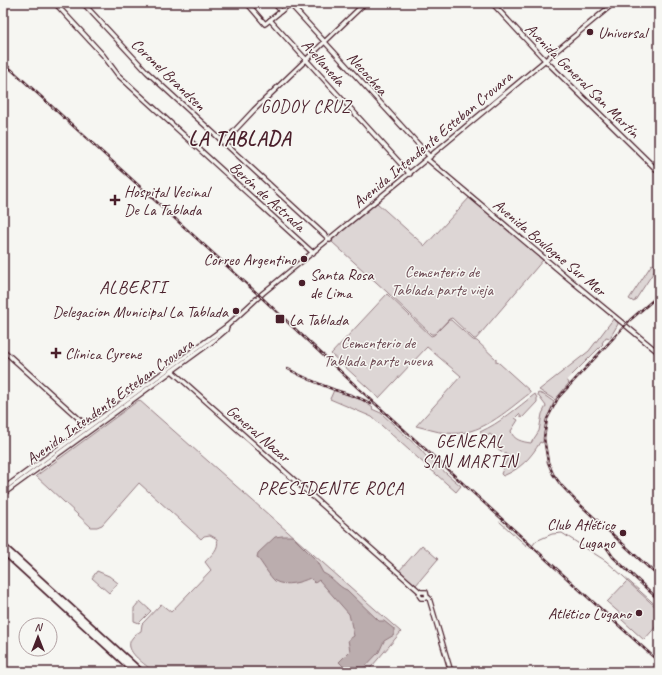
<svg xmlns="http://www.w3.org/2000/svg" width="662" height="675" font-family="Caveat,sans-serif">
	<rect width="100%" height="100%" fill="#f6f6f2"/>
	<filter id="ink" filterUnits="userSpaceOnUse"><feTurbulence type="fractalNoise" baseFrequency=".025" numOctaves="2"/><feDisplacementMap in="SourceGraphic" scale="8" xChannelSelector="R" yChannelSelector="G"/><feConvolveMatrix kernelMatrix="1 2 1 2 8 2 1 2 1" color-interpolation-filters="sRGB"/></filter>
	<g filter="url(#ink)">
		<g fill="#ddd6d5" stroke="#947a80">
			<path d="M470 197 543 260 476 339H474L452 318 449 319 435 334H431L387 292 332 242V240L377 203 425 246Z"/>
			<path d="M652 264 657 267 634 302 629 299Z"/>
			<path d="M387 294 431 336 434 335 449 320H451L473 340 477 341 496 359V362L499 363 530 391V393C505 412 480 437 446 433 436 432 425 428 416 426L461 376 427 347 379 398 331 354Z"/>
			<path d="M614 318 618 321V324L610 338 606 337 602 343 603 344 567 380 569 383 555 400 539 390 589 351Z"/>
			<path d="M334 390 362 400 373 408 372 409 381 413 421 450 426 456 461 486 456 492 372 417 330 399Z"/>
			<path d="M539 393 544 395 554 402 546 421 543 441 542 443 540 442C531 458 520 469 503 476L501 474 505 464 509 456 492 445 496 439 490 434 485 438 480 432C500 423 517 408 535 394L537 398V402L522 418 519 414 515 418 518 420 511 431C513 440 523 442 531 443L539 431 542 414 546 406 537 394Z"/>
			<path d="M139 400 401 632 367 672H149V668C141 661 122 649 133 637 135 634 138 633 141 631L142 624 161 604 171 612 211 570 205 562C211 555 220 549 217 539L210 535 204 536 201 539 139 483 102 525 97 527H91L36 476Z"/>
			<path d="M422 545 438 559 416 585H414L399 571Z"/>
			<path d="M97 571 109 576 118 583 109 593 92 578Z"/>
			<path d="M627 581 659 610V623L644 640 621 619 623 616 607 602Z"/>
			<path d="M140 601 151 611 139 623 134 621V608Z"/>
		</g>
		<path fill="#bbadae" stroke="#8e747a" d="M282 536H292L316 560 323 573C333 577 338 587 347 590L379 621H384L394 629V635L384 641 379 652 360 672H341L344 667 339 662 350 651 348 640 354 636 349 614 319 580 315 583 310 578C302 582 285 587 275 581 270 577 262 563 257 557L258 553 275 537Z"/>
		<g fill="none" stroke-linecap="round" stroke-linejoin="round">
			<g stroke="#8e747a" stroke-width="1">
				<path d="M500 522 529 548 531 547"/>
				<path d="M533 545 536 541 552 534 562 533 606 561 659 608"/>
			</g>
			<defs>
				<g id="secondary">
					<path d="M55 3 103 55 118 75 313 253"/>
					<path d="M83 3 147 72 330 240"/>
					<path d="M247 3 265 24 290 4 430 157"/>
					<path d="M274 3 281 11"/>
					<path d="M492 3 546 61 659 172"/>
					<path d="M270 20 410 174"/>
					<path d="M223 143 254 110 365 3"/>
					<path d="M427 159 568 278 659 353"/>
					<path d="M3 350 88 427"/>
					<path d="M172 371 420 592"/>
					<path d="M3 489 227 326 263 293 417 167 614 3"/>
					<path d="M3 494 213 341 226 330 227 326"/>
					<path d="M420 592 419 595 421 598H425L427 597"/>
					<path d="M420 592H426L427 597"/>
					<path d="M427 597 429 598 451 672"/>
				</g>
				<g id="primary">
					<path d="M3 546 141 672"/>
					<path d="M3 551 135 672"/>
				</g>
			</defs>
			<use href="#secondary" stroke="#4a1f2b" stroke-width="6"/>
			<use href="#primary" stroke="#4a1f2b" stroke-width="8"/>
			<use href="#secondary" stroke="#f6f6f2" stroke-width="3.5"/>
			<use href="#primary" stroke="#f6f6f2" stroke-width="4.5"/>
			<defs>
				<g id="rail">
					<path d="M3 62 260 296 357 387 659 662"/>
					<path d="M659 295 630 320 558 398 547 419 544 438 548 462 553 474 561 485 576 501 659 577"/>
					<path d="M288 369C303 377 319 384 335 390 347 394 360 397 371 404"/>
					<path d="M605 545 613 557 659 600"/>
				</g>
			</defs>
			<use href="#rail" stroke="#4a1f2b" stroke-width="2.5"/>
			<use href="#rail" stroke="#f6f6f2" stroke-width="1" stroke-dasharray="3" stroke-linecap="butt"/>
		</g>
	</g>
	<g fill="#4a1f2b" stroke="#f6f6f2" stroke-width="1.5">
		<circle cx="590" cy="32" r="4"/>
		<path d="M113 194h4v4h4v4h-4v4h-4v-4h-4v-4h4z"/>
		<circle cx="304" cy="259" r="4"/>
		<circle cx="302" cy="283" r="4"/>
		<circle cx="236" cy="311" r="4"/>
		<rect x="275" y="314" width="10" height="10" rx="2"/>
		<path d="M54 347h4v4h4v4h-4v4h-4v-4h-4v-4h4z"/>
		<circle cx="623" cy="533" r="4"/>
		<circle cx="639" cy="613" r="4"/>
	</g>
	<g text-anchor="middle" stroke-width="3" stroke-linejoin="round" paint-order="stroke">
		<g font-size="16" fill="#4a1f2b" stroke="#f6f6f2" text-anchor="start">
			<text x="598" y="38">Universal</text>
			<text x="124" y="197">Hospital Vecinal<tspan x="124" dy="18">De La Tablada</tspan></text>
			<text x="296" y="265" text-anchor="end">Correo Argentino</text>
			<text x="310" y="280">Santa Rosa<tspan x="310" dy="18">de Lima</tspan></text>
			<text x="228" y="317" text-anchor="end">Delegacion Municipal La Tablada</text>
			<text x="289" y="325">La Tablada</text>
			<text x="65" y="359">Clinica Cyrene</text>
			<text x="615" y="530" text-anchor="end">Club Atlético<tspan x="615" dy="18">Lugano</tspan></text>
			<text x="631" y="619" text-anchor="end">Atlético Lugano</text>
		</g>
		<g font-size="16" fill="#4a1f2b" stroke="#f6f6f2">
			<text transform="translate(324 62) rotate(48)" y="6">Avellaneda</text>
			<text transform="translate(368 73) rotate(48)" y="6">Necochea</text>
			<text transform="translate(169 74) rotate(44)" y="6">Coronel Brandsen</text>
			<text transform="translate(583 80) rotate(45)" y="6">Avenida General San Martín</text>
			<text transform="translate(432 139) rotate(-40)" y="6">Avenida Intendente Esteban Crovara</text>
			<text transform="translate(268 196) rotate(42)" y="6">Berón de Astrada</text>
			<text transform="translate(550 247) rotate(40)" y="6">Avenida Boulogne Sur Mer</text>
			<text transform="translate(109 401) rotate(-36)" y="6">Avenida Intendente Esteban Crovara</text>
			<text transform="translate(259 433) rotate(41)" y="6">General Nazar</text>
		</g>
		<g font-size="16" fill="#6f4d56" stroke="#f6f6f2">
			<text x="442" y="277">Cementerio de<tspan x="442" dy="18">Tablada parte vieja</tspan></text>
			<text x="378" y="348">Cementerio de<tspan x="378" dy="18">Tablada parte nueva</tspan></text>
		</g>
		<g font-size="17" letter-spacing="1" fill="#4a1f2b" stroke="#f6f6f2">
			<text x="306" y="112">GODOY CRUZ</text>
			<text x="470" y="447">GENERAL<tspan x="470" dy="20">SAN MARTIN</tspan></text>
		</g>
		<g font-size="18" letter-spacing="1" fill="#4a1f2b" stroke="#f6f6f2">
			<text x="133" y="293">ALBERTI</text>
			<text x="331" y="494">PRESIDENTE ROCA</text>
		</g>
		<g font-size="20" font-weight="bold" letter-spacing="1" fill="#4a1f2b" stroke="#f6f6f2">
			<text x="240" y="145">LA TABLADA</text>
		</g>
	</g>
	<rect width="662" height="675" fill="none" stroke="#f6f6f2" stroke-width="16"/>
	<rect x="8" y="8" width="646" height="659" fill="none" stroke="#4a1f2b" stroke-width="1.5" filter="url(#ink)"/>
	<g transform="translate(38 637)"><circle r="19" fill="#f6f6f2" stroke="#b1a0a2"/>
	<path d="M0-3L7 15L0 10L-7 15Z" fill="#4a1f2b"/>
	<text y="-6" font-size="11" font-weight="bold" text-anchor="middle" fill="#4a1f2b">N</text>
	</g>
</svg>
